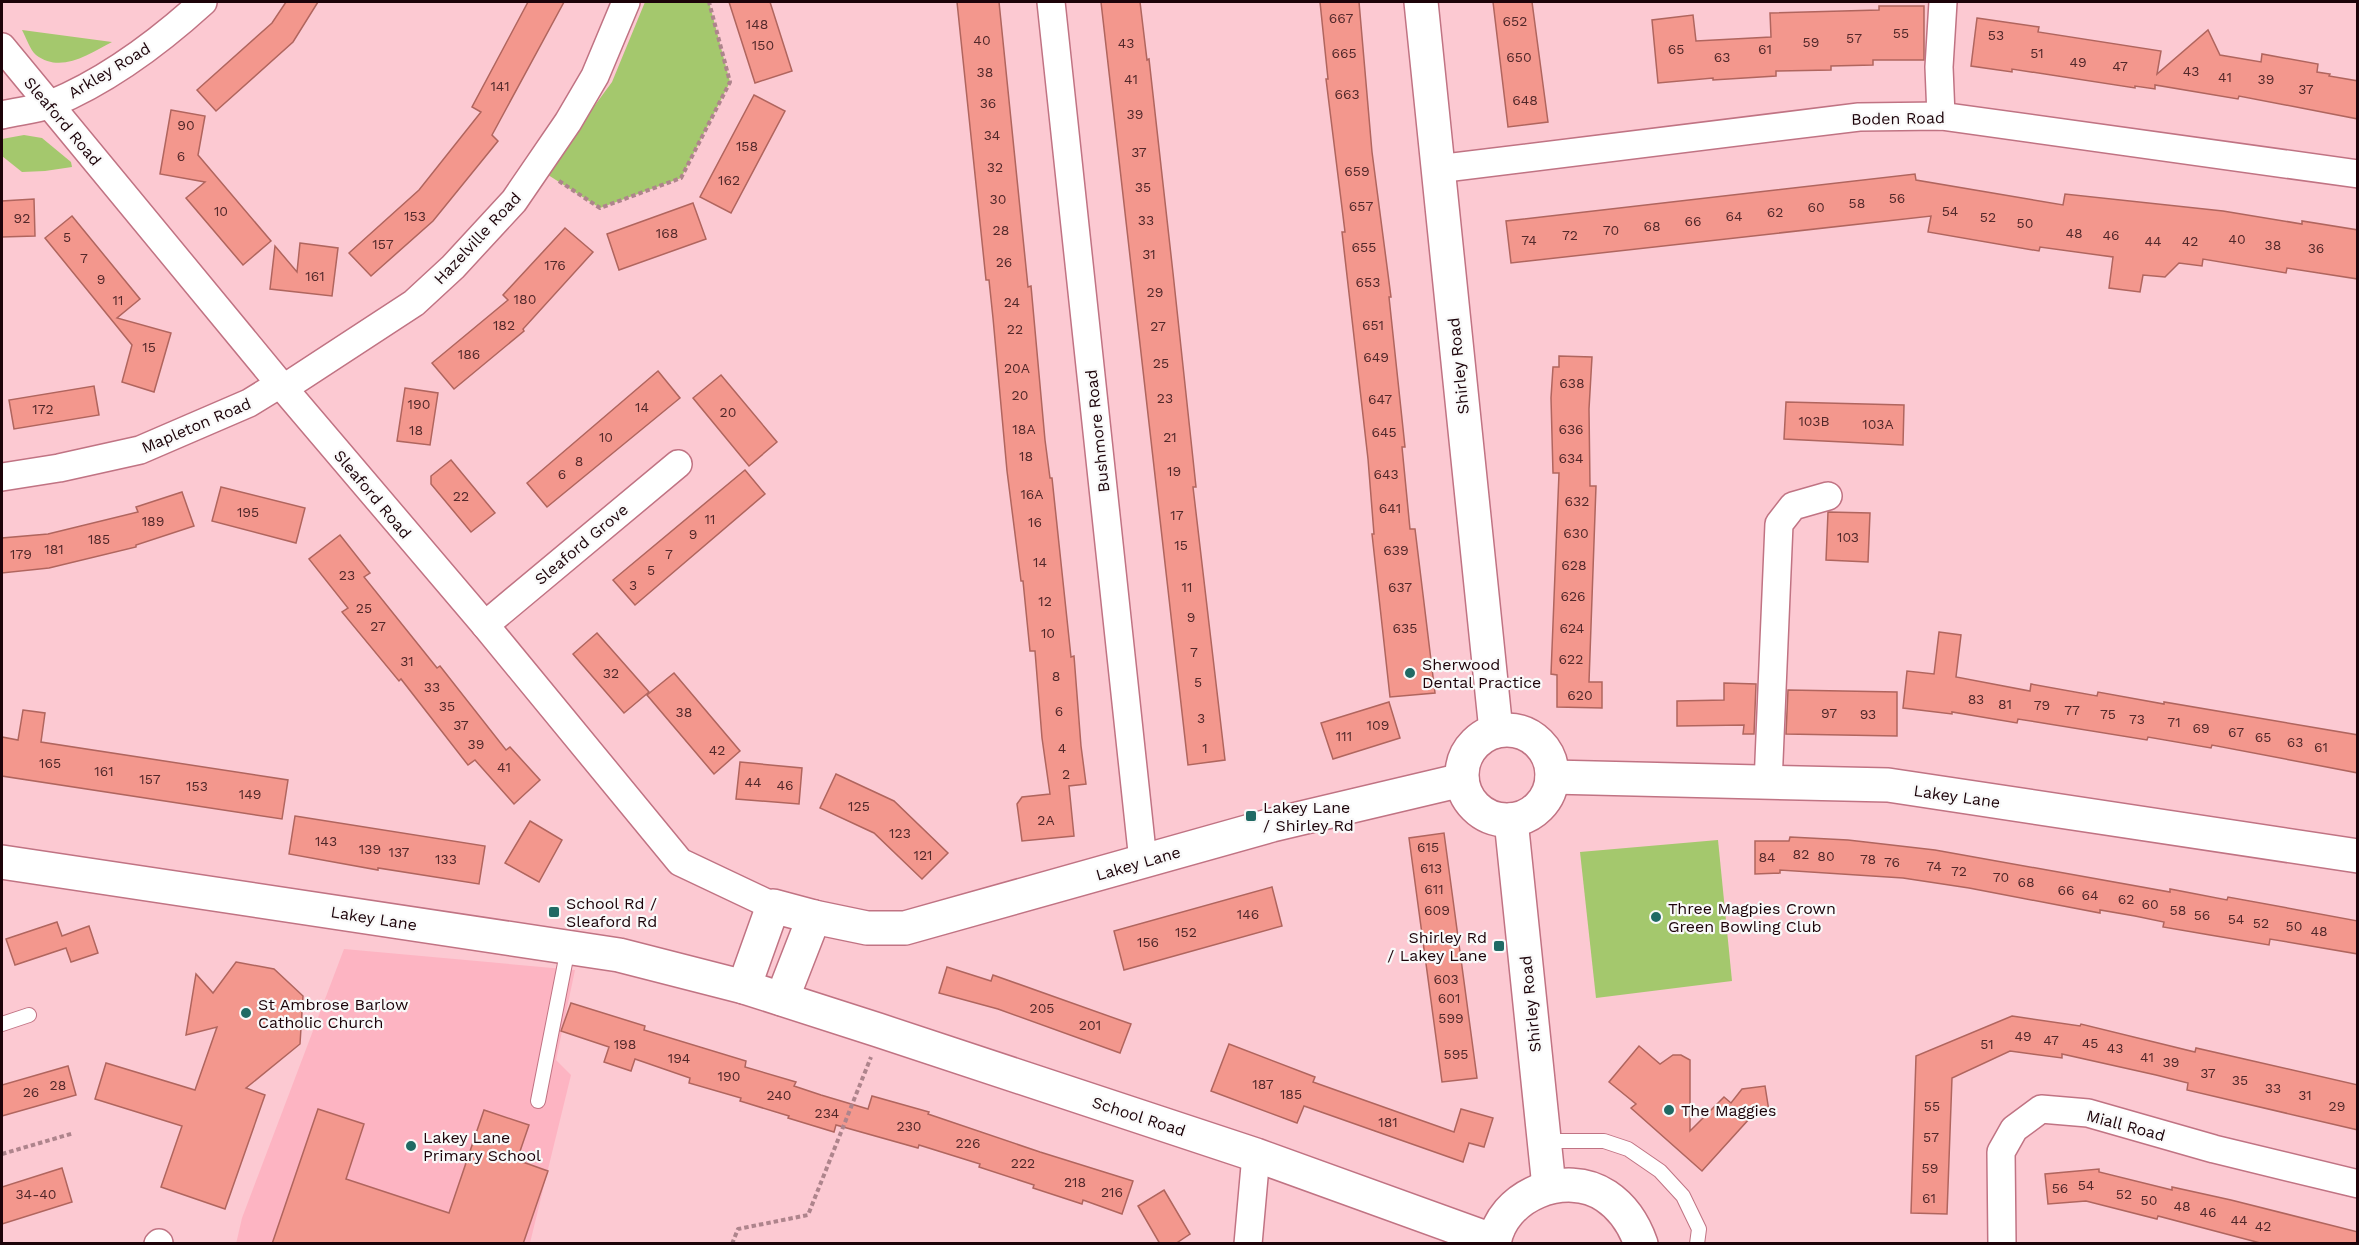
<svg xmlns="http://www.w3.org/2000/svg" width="2359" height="1245" font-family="'Work Sans',sans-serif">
	<rect width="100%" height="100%" fill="#fcc9d2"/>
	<path fill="#fdb4c2" d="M344 949 575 970 556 1060 571 1075 530 1243 236 1244 242 1218Z"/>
	<g fill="#a4c86d">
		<path d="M645 2H709L730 82 681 178 600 208 545 173 612 82Z"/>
		<path d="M22 30 112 42C89 54 61 74 36 55 30 50 26 37 22 30Z"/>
		<path d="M24 135 42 138 71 162 72 167 45 171 22 172 2 156V139Z"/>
		<path d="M1718 840 1732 981 1596 998 1580 852Z"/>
	</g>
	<g fill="#f3978d" stroke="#b0655e" stroke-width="1.5">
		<path d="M286 2H318L293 42 216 111 197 90 272 23Z"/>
		<path d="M528 2H564L492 135 498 141 433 221 371 276 349 253 419 190 481 112 472 107Z"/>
		<path d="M729 2H770L792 71 755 83Z"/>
		<path d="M957 2H999L1028 287 1031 286 1045 440 1050 478H1052L1071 657 1074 656 1081 746 1086 784 1069 786 1074 836 1022 841 1017 804 1022 797 1050 794 1042 738 1035 651H1030L1023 581H1021L1007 471 993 318 989 280H986Z"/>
		<path d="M1101 2H1140L1147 60 1149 59 1173 273 1196 487H1193L1225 760 1188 765Z"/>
		<path d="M1320 2H1359L1372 152 1391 297H1389L1405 447H1402L1410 529H1415L1435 693 1390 697 1372 534H1374L1368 459 1342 232H1345L1326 79H1328Z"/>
		<path d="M1493 2H1532L1548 122 1508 127Z"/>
		<path d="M1879 6H1924V60H1873V65L1831 66V70L1776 71V76L1713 80V78L1658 83 1652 20 1693 15 1696 41 1771 37 1770 13 1879 10Z"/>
		<path d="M1977 18 2039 27 2038 32 2161 51 2157 74 2208 30 2220 55 2261 62 2262 54 2318 64 2317 72 2330 74 2329 76 2358 81V119L2239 96 2238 99 2155 85V89L2135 86V88L2012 69V72L1971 66Z"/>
		<path d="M754 95 785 111 731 213 700 197Z"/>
		<path d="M171 110 205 116 198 155 271 241 243 265 186 198 205 182 160 174Z"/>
		<path d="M1915 174 1916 180 2063 205 2065 194 2223 211 2302 224V221L2358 230V279L2287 268 2286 273 2203 259 2202 266 2179 263 2165 277 2143 275 2140 292 2109 288 2113 257 2040 247 2039 251 1928 232 1931 216 1511 263 1506 221Z"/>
		<path d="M34 199 35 236 2 237V201Z"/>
		<path d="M693 203 706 239 619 270 607 234Z"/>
		<path d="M72 216 140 299 117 318 171 333 154 392 122 382 132 345 45 238Z"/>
		<path d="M565 228 593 252 523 329 524 331 454 389 432 363 508 300 503 295Z"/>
		<path d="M300 243 338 248 332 296 270 289 275 246 297 272Z"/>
		<path d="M1559 356 1592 357 1589 409 1590 486H1596L1589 682H1602V708L1557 707V675L1551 674 1559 473H1553L1551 398 1553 367H1559Z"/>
		<path d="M658 371 680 398 547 507 527 483Z"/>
		<path d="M721 375 777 442 749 466 693 398Z"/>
		<path d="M94 386 99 415 14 429 9 400Z"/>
		<path d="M405 388 438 393 430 445 397 441Z"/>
		<path d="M1786 402 1904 405 1903 445 1784 439Z"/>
		<path d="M451 460 495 513 471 532 431 484V476Z"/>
		<path d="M745 470 765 494 635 605 613 580Z"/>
		<path d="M221 487 305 508 296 543 212 521Z"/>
		<path d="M182 492 194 526 136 545V547L49 568 2 573V538L48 534 138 512 136 507Z"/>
		<path d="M1828 512 1870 513 1868 562 1826 560Z"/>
		<path d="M340 535 370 573 364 577 421 648 437 668 440 666 506 750 510 747 540 780 514 804 475 760 468 765 401 679 399 681 342 612 348 608 309 559Z"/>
		<path d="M1939 632 1961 635 1956 677 2030 691 2031 684 2097 696 2098 692 2164 704V702L2358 735V773L2212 745 2211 748 2148 737 2147 740 2018 719 2017 723 1952 712V714L1903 708 1907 671 1934 674Z"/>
		<path d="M597 633 649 692 624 713 573 654Z"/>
		<path d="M674 673 740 751 714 774 647 695Z"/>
		<path d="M1724 683 1756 684 1754 734H1743L1744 725 1677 726V701L1724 700Z"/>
		<path d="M1788 690 1897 692V736L1786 734Z"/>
		<path d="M1389 702 1400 738 1333 759 1321 723Z"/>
		<path d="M23 710 45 713 41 742 288 780 282 819 2 776V737L18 740Z"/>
		<path d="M740 762 802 768 799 804 736 799Z"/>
		<path d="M836 774 894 801 948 853 922 879 874 833 820 808Z"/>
		<path d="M295 816 485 846 479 884 378 868V870L289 854Z"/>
		<path d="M530 821 562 840 539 882 505 863Z"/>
		<path d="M1444 833 1477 1078 1442 1082 1409 838Z"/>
		<path d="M1790 837 1848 840 1935 850 2170 892V889L2227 900 2228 897 2358 921V954L2270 939 2269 945 2210 935 2163 927 2164 922 2135 916 2100 910V913L1969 888 1903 878 1780 870V873L1755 874V841H1789Z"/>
		<path d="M1272 887 1282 926 1124 970 1114 931Z"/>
		<path d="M57 922 62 936 89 926 98 953 71 962 66 948 15 965 6 939Z"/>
		<path d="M236 962 274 969 303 996 300 1044 246 1088 265 1095 225 1209 161 1187 182 1126 95 1099 106 1063 195 1090 217 1027 186 1035 196 974 213 993Z"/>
		<path d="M947 967 991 981 993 975 1131 1024 1120 1053 998 1009 939 993Z"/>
		<path d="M571 1003 645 1026 644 1030 746 1061 745 1067 796 1082 794 1086 821 1095 868 1109 872 1096 929 1112 928 1114 1040 1152 1133 1181 1122 1214 1083 1200 1082 1204 1033 1188 1034 1185 979 1167 980 1164 919 1145 918 1148 836 1125 834 1132 788 1118 789 1116 740 1101 741 1098 689 1083 690 1078 635 1059 631 1071 604 1062 609 1047 561 1031Z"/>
		<path d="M2012 1016 2080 1026 2081 1024 2195 1052 2196 1048 2358 1085V1130L2187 1090 2188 1083 2156 1075 2062 1054V1058L2010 1051 1952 1078 1947 1214 1911 1213 1916 1056Z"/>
		<path d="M1229 1044 1315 1077 1313 1082 1454 1132 1461 1109 1493 1118 1484 1147 1469 1143 1463 1162 1304 1106 1297 1123 1211 1091Z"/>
		<path d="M1639 1046 1660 1064 1673 1055H1681L1690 1060V1131L1724 1097 1731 1103 1742 1089 1765 1086 1769 1111 1750 1118 1702 1171 1631 1108 1636 1104 1609 1082Z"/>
		<path d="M68 1066 76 1095 2 1116V1085Z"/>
		<path d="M318 1109 364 1124 346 1179 449 1213 484 1110 529 1125 517 1160 548 1171 523 1244H272Z"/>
		<path d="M62 1168 72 1202 2 1224V1187Z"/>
		<path d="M2099 1169V1172L2172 1190V1187L2231 1200 2358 1232V1244H2264L2158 1216 2157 1219 2086 1201 2048 1204 2045 1174Z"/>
		<path d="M1164 1190 1190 1234 1175 1244H1160L1138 1206Z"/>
	</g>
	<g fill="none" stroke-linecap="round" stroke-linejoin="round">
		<defs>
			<g id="lane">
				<path d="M2 1024 29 1015"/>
				<path d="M538 1101 568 948"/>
				<path d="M1544 1141H1604L1628 1149 1660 1171 1683 1196 1699 1229 1697 1244"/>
			</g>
			<g id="street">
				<path d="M1051 2 1143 861"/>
				<path d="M2 47 280 384 485 625 680 862 773 906"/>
				<path d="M2 115C17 111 36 110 51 104 107 81 159 42 203 2"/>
				<path d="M1941 116 1939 67 1943 2"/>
				<path d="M1437 169 1859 117 1941 116 2358 174"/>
				<path d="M284 388 414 303 453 267 514 201 568 122 595 76 626 2"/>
				<path d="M2 477 59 468 140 450 249 403 280 384"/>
				<path d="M485 625 678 464"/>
				<path d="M1768 784 1779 524 1793 506 1828 496"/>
				<path d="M158 1244 159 1243"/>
				<path d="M1248 1244 1256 1155"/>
				<path d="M2002 1244 2001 1152 2014 1129 2041 1109 2088 1113 2214 1149 2358 1184"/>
			</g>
			<g id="secondary">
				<path d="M1421 2 1496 731"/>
				<circle cx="1507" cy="775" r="45"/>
				<path d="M1552 777 1888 785 2358 856"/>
				<path d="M1511 820 1549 1187"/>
				<path d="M2 862 619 955 744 987 878 1030 1256 1155 1494 1241"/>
				<path d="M744 987 773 906 814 917 867 928H905L1272 825 1462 780"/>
				<path d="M782 999 814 917"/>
				<path d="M1494 1244C1501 1195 1566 1169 1606 1196 1624 1208 1634 1224 1641 1244"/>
			</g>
		</defs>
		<use href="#lane" stroke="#c07383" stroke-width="16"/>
		<use href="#street" stroke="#c07383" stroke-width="30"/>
		<use href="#secondary" stroke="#c07383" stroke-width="36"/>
		<g stroke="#ae848c" stroke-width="4" stroke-dasharray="4.5 3" stroke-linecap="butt">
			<path d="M559 181 600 208 681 178 730 82 709 2"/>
			<path d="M2 1154 74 1133"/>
			<path d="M732 1244 738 1229 808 1215 871 1057"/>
		</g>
		<use href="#lane" stroke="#fff" stroke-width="14"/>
		<use href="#street" stroke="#fff" stroke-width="27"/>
		<use href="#secondary" stroke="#fff" stroke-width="33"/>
	</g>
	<g fill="#206a64" stroke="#f9f9f9" stroke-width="2">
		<circle cx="1410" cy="673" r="6"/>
		<rect x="1245" y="810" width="12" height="12" rx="3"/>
		<rect x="548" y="906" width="12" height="12" rx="3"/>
		<circle cx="1656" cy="917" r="6"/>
		<rect x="1493" y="940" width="12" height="12" rx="3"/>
		<circle cx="246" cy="1013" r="6"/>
		<circle cx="1669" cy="1110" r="6"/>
		<circle cx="411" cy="1146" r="6"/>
	</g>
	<g text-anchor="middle" stroke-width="4.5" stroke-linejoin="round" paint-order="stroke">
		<g font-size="14" fill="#52282a">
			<text x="1341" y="23">667</text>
			<text x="1515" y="26">652</text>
			<text x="757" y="29">148</text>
			<text x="1901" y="38">55</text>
			<text x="1996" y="40">53</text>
			<text x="1854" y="43">57</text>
			<text x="982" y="45">40</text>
			<text x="1811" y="47">59</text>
			<text x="1126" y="48">43</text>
			<text x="763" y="50">150</text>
			<text x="1676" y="54">65</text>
			<text x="1765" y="54">61</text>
			<text x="1344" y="58">665</text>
			<text x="2037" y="58">51</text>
			<text x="1519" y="62">650</text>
			<text x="1722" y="62">63</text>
			<text x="2078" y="67">49</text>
			<text x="2120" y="71">47</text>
			<text x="2191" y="76">43</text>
			<text x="985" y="77">38</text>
			<text x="2225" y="82">41</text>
			<text x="1131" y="84">41</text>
			<text x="2266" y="84">39</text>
			<text x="500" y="91">141</text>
			<text x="2306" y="94">37</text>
			<text x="1347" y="99">663</text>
			<text x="1525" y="105">648</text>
			<text x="988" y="108">36</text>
			<text x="1135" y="119">39</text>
			<text x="186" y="130">90</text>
			<text x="992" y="140">34</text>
			<text x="747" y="151">158</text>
			<text x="1139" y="157">37</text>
			<text x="181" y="161">6</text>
			<text x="995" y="172">32</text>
			<text x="1357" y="176">659</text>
			<text x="729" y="185">162</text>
			<text x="1143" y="192">35</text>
			<text x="1897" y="203">56</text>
			<text x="998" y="204">30</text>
			<text x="1857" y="208">58</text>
			<text x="1361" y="211">657</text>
			<text x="1816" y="212">60</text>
			<text x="221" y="216">10</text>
			<text x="1950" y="216">54</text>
			<text x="1775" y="217">62</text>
			<text x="415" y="221">153</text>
			<text x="1734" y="221">64</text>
			<text x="1988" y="222">52</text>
			<text x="22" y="223">92</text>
			<text x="1146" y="225">33</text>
			<text x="1693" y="226">66</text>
			<text x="2025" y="228">50</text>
			<text x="1652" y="231">68</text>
			<text x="1001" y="235">28</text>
			<text x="1611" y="235">70</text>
			<text x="667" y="238">168</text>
			<text x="2074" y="238">48</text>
			<text x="1570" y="240">72</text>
			<text x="2111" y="240">46</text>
			<text x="67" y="242">5</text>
			<text x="2237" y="244">40</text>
			<text x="1529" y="245">74</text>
			<text x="2153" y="246">44</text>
			<text x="2190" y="246">42</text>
			<text x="383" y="249">157</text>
			<text x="2273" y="250">38</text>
			<text x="1364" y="252">655</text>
			<text x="2316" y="253">36</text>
			<text x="1149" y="259">31</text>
			<text x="84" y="263">7</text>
			<text x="1004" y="267">26</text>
			<text x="555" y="270">176</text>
			<text x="315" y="281">161</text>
			<text x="101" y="284">9</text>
			<text x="1368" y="287">653</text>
			<text x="1155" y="297">29</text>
			<text x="525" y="304">180</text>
			<text x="118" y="305">11</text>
			<text x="1012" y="307">24</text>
			<text x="504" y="330">182</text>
			<text x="1373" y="330">651</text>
			<text x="1158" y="331">27</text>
			<text x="1015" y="334">22</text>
			<text x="149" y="352">15</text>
			<text x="469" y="359">186</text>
			<text x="1376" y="362">649</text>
			<text x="1161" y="368">25</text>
			<text x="1017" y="373">20A</text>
			<text x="1572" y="388">638</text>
			<text x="1020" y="400">20</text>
			<text x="1165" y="403">23</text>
			<text x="1380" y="404">647</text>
			<text x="419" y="409">190</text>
			<text x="642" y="412">14</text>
			<text x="43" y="414">172</text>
			<text x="728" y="417">20</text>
			<text x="1814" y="426">103B</text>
			<text x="1878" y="429">103A</text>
			<text x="1024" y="434">18A</text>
			<text x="1571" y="434">636</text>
			<text x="416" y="435">18</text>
			<text x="1384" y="437">645</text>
			<text x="606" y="442">10</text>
			<text x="1170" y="442">21</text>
			<text x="1026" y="461">18</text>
			<text x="1571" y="463">634</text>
			<text x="579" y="466">8</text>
			<text x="1174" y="476">19</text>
			<text x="562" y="479">6</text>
			<text x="1386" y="479">643</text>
			<text x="1032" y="499">16A</text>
			<text x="461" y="501">22</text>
			<text x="1577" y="506">632</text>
			<text x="1390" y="513">641</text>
			<text x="248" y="517">195</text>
			<text x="1177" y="520">17</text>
			<text x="710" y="524">11</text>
			<text x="153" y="526">189</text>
			<text x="1035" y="527">16</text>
			<text x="1576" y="538">630</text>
			<text x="693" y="539">9</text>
			<text x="1848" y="542">103</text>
			<text x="99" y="544">185</text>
			<text x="1181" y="550">15</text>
			<text x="54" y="554">181</text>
			<text x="1396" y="555">639</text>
			<text x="21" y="559">179</text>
			<text x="669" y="559">7</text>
			<text x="1040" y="567">14</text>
			<text x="1574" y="570">628</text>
			<text x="651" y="575">5</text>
			<text x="347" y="580">23</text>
			<text x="633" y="590">3</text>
			<text x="1187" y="592">11</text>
			<text x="1400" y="592">637</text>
			<text x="1573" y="601">626</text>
			<text x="1045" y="606">12</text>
			<text x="364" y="613">25</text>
			<text x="1191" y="622">9</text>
			<text x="378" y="631">27</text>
			<text x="1405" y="633">635</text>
			<text x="1572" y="633">624</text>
			<text x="1048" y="638">10</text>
			<text x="1194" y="657">7</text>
			<text x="1571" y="664">622</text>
			<text x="407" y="666">31</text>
			<text x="611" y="678">32</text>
			<text x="1056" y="681">8</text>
			<text x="1198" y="687">5</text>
			<text x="432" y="692">33</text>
			<text x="1580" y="700">620</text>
			<text x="1976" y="704">83</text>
			<text x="2005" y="709">81</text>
			<text x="2042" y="710">79</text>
			<text x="447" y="711">35</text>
			<text x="2072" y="715">77</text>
			<text x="1059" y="716">6</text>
			<text x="684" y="717">38</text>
			<text x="1829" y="718">97</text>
			<text x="1868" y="719">93</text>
			<text x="2108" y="719">75</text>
			<text x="1201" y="723">3</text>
			<text x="2137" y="724">73</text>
			<text x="2174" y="727">71</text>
			<text x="461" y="730">37</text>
			<text x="1378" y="730">109</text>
			<text x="2201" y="733">69</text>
			<text x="2236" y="737">67</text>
			<text x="1344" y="741">111</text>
			<text x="2263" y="742">65</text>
			<text x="2295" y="747">63</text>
			<text x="476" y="749">39</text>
			<text x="2321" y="752">61</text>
			<text x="1062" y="753">4</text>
			<text x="1205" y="753">1</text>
			<text x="717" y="755">42</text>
			<text x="50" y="768">165</text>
			<text x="504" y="772">41</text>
			<text x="104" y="776">161</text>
			<text x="1066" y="779">2</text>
			<text x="150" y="784">157</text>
			<text x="753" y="787">44</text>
			<text x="785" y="790">46</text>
			<text x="197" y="791">153</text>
			<text x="250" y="799">149</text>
			<text x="859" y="811">125</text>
			<text x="1046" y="825">2A</text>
			<text x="900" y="838">123</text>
			<text x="326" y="846">143</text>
			<text x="1428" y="852">615</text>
			<text x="370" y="854">139</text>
			<text x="399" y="857">137</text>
			<text x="1801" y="859">82</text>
			<text x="923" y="860">121</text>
			<text x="1826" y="861">80</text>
			<text x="1767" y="862">84</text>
			<text x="446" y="864">133</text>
			<text x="1868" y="864">78</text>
			<text x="1892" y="867">76</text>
			<text x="1934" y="871">74</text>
			<text x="1431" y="873">613</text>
			<text x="1959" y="876">72</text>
			<text x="2001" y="882">70</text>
			<text x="2026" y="887">68</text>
			<text x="1434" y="894">611</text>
			<text x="2066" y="895">66</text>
			<text x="2090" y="900">64</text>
			<text x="2126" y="904">62</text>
			<text x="2150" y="909">60</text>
			<text x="1437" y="915">609</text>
			<text x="2178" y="915">58</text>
			<text x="1248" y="919">146</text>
			<text x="2202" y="920">56</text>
			<text x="2236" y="924">54</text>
			<text x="2261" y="928">52</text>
			<text x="2294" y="931">50</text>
			<text x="2319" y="936">48</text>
			<text x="1186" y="937">152</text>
			<text x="1148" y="947">156</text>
			<text x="1446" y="984">603</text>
			<text x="1449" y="1003">601</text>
			<text x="1042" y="1013">205</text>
			<text x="1451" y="1023">599</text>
			<text x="1090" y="1030">201</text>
			<text x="2023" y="1041">49</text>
			<text x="2051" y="1045">47</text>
			<text x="2090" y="1048">45</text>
			<text x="625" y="1049">198</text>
			<text x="1987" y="1049">51</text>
			<text x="2115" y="1053">43</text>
			<text x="1456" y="1059">595</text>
			<text x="2147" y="1062">41</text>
			<text x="679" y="1063">194</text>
			<text x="2171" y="1067">39</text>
			<text x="2208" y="1078">37</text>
			<text x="729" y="1081">190</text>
			<text x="2240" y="1085">35</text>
			<text x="1263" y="1089">187</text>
			<text x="58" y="1090">28</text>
			<text x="2273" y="1093">33</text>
			<text x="31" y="1097">26</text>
			<text x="1291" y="1099">185</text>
			<text x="779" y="1100">240</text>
			<text x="2305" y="1100">31</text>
			<text x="1932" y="1111">55</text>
			<text x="2337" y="1111">29</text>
			<text x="827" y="1118">234</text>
			<text x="1388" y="1127">181</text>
			<text x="909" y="1131">230</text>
			<text x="1931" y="1142">57</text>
			<text x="968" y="1148">226</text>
			<text x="1023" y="1168">222</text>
			<text x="1930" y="1173">59</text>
			<text x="1075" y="1187">218</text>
			<text x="2086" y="1190">54</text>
			<text x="2060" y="1193">56</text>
			<text x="1112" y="1197">216</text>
			<text x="36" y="1199">34-40</text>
			<text x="2124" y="1199">52</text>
			<text x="1929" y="1203">61</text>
			<text x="2149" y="1205">50</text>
			<text x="2182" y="1211">48</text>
			<text x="2208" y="1217">46</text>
			<text x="2239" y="1225">44</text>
			<text x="2263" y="1231">42</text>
		</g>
		<g font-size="16" fill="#1c0309" stroke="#f9f9f9">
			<text transform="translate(109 70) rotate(-31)" y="6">Arkley Road</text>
			<text transform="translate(1898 118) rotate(-1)" y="6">Boden Road</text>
			<text transform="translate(63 121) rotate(50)" y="6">Sleaford Road</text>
			<text transform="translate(477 238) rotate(-47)" y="6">Hazelville Road</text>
			<text transform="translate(1458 366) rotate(-96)" y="6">Shirley Road</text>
			<text transform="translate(196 425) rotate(-23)" y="6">Mapleton Road</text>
			<text transform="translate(1097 431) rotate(-96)" y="6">Bushmore Road</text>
			<text transform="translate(373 494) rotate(50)" y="6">Sleaford Road</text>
			<text transform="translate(581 544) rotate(-40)" y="6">Sleaford Grove</text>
			<text transform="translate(1957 796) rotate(8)" y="6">Lakey Lane</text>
			<text transform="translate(1138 863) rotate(-16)" y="6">Lakey Lane</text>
			<text transform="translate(374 918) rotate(9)" y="6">Lakey Lane</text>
			<text transform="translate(1530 1004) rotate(-96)" y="6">Shirley Road</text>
			<text transform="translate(1139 1116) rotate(18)" y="6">School Road</text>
			<text transform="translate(2126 1125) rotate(15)" y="6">Miall Road</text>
		</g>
		<g font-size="16" fill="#1c0309" stroke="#f9f9f9" text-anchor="start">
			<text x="1422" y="670">Sherwood<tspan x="1422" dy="18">Dental Practice</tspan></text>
			<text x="1263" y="813">Lakey Lane<tspan x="1263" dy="18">/ Shirley Rd</tspan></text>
			<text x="566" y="909">School Rd /<tspan x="566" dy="18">Sleaford Rd</tspan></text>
			<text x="1668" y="914">Three Magpies Crown<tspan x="1668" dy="18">Green Bowling Club</tspan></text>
			<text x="1487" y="943" text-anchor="end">Shirley Rd<tspan x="1487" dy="18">/ Lakey Lane</tspan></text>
			<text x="258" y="1010">St Ambrose Barlow<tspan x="258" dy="18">Catholic Church</tspan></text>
			<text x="1681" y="1116">The Maggies</text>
			<text x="423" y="1143">Lakey Lane<tspan x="423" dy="18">Primary School</tspan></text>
		</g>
	</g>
	<rect width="2359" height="1245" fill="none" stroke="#1c0309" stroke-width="6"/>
</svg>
